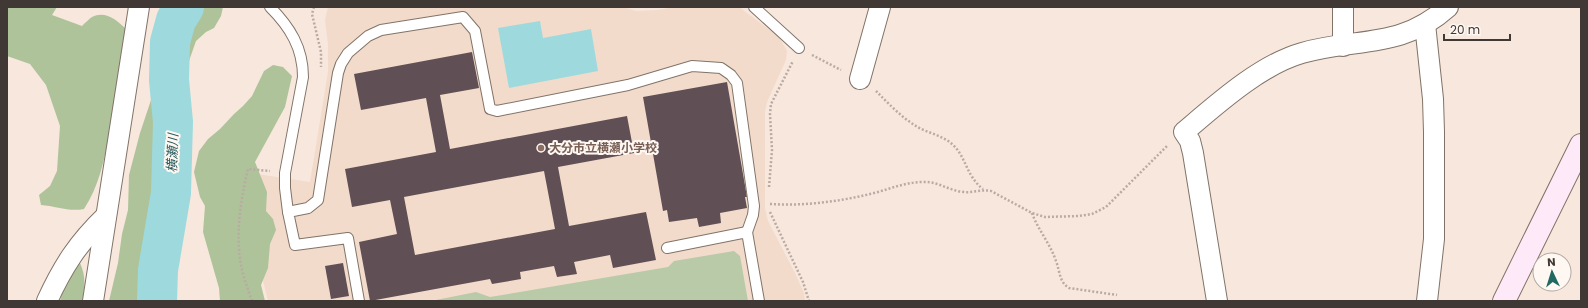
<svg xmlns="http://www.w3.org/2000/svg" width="1588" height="308" font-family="Poppins,'Noto Sans JP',sans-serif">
	<rect width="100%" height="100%" fill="#f8e7dc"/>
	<path fill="#f2dbcb" d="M328 7H623L636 11 658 10 675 7H739L779 37 787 51 786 60 767 102 765 112V208L768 221 794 271 804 293 805 301H268L251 230 257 174 310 182 328 72V44L325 20Z"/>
	<path fill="#b9caa8" d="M734 251 740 256 748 301H431L476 292 490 297 668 267 674 261Z"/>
	<g fill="#aec399">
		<path d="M7 7H57L52 15 82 26C85 23 89 19 92 17 105 10 117 20 126 29 121 65 116 100 109 135 104 161 99 186 84 209 69 212 56 206 41 205L39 195 50 186 57 171 60 126 46 85 30 64 7 56Z"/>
		<path d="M193 7H223L221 16 214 28 206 32 196 41 177 95 178 114 172 170 157 251 154 279 153 301H109L118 263 122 234 128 210 129 175 140 133 165 58 171 52Z"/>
		<path d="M273 65 283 67 292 76 285 107 255 162 267 192 266 211 273 219 276 230 270 244 268 268 261 285 265 301H220L219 288 203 232 205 206 200 197 194 172 199 151 208 139 220 129 234 114 243 106 252 96 264 71Z"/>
		<path d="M75 262 80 263C86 276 85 287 82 301H60L65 281Z"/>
	</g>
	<path fill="#9edadd" d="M540 21 543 38 591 29 598 71 509 88 498 28Z"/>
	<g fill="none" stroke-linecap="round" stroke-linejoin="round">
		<path stroke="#9edadd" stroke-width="40" d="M157 301 158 270 171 193 173 122 169 80 170 42 176 20 184 7"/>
	</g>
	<g fill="#604f55" fill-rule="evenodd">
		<path d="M472 52 479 88 440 95 450 149 627 116 634 153 558 167 569 226 646 212 656 260 613 268 610 255 574 262 577 274 557 277 554 266 520 272 521 279 492 284 490 279 370 301 359 242 397 234 390 200 352 207 345 169 436 152 426 98 361 110 354 74ZM544 171 555 229 415 255 404 197Z"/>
		<path d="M727 82 747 197H745L747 208 720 213 721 223 699 227 697 218 669 222 667 210 663 211 643 97Z"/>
		<path d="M343 263 349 296 331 299 325 266Z"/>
	</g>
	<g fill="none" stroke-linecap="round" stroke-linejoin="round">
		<defs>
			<g id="lane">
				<path d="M270 7C290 27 303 48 303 77L285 173V188L288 212"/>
				<path d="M754 7 799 48"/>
				<path d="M667 248 747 232 759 301"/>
				<path d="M359 301 348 238 295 245 288 212 308 208 318 200 338 73 341 64 348 53 368 36 381 30 463 17 475 31 490 109 497 111 628 85 692 66 721 68 731 75 737 83 754 206 753 215 747 232"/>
			</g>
			<g id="street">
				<path d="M1343 7V46"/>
				<path d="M1425 24 1433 99 1434 132V239L1427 301"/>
				<path d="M860 79 880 7"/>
				<path d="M47 301C63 266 78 243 106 216"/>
				<path d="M93 301 139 7"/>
				<path d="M1217 301 1193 153 1190 141 1184 132C1217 104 1260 65 1302 53 1357 37 1400 50 1448 7"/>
			</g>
			<path id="secondary" d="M1504 301 1581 145"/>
		</defs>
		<use href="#lane" stroke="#817368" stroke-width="12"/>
		<use href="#street" stroke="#817368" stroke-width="22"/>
		<use href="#secondary" stroke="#817368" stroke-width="24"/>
		<g stroke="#b9aba3" stroke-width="2.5" stroke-dasharray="2 2" stroke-linecap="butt">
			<path d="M314 7 312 14 321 52V67"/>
			<path d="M812 55 841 70"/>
			<path d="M876 91C888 103 901 117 916 126 927 133 942 135 952 144 966 156 966 176 983 189"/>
			<path d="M769 187 772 150 770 114 771 104 793 61"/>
			<path d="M770 204C803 206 837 202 870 194 888 190 904 182 923 182 938 181 949 191 964 192 973 193 981 189 991 191L1032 213 1045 217 1079 216 1092 214 1106 207 1168 145"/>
			<path d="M770 212 803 282 809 301"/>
			<path d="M1032 213C1038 230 1050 243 1056 261 1060 271 1059 282 1069 288L1117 295"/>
			<path d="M252 301C247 287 242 273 240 259 236 229 241 198 248 169L270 171"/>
		</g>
		<use href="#lane" stroke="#fff" stroke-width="10"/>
		<use href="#street" stroke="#fff" stroke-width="20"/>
		<use href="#secondary" stroke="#fee9f9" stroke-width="22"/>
	</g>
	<circle fill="#8d6e63" stroke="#fef7f2" stroke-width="1.5" cx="541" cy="148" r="4"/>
	<g text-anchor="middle" stroke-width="4" stroke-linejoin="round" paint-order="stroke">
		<g font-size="12" font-weight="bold" fill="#785e54" stroke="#fef7f2" text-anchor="start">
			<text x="549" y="152">大分市立横瀬小学校</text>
		</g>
		<g font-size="13" font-style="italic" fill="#23575a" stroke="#fef7f2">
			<text transform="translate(172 153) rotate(-88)" y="5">横瀬川</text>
		</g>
	</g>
	<rect width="1588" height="308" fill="none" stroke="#3f3834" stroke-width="16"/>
	<g transform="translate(1552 272) rotate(356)"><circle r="19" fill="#fef7f2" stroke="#b2aba6"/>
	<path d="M0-3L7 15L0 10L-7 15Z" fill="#206960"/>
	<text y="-6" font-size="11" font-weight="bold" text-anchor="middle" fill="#3f3834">N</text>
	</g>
	<path d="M1444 34v6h66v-6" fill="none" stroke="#3f3834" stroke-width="2"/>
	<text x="1450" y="34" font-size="12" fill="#3f3834" stroke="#fef7f2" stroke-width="3" paint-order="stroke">20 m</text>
</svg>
